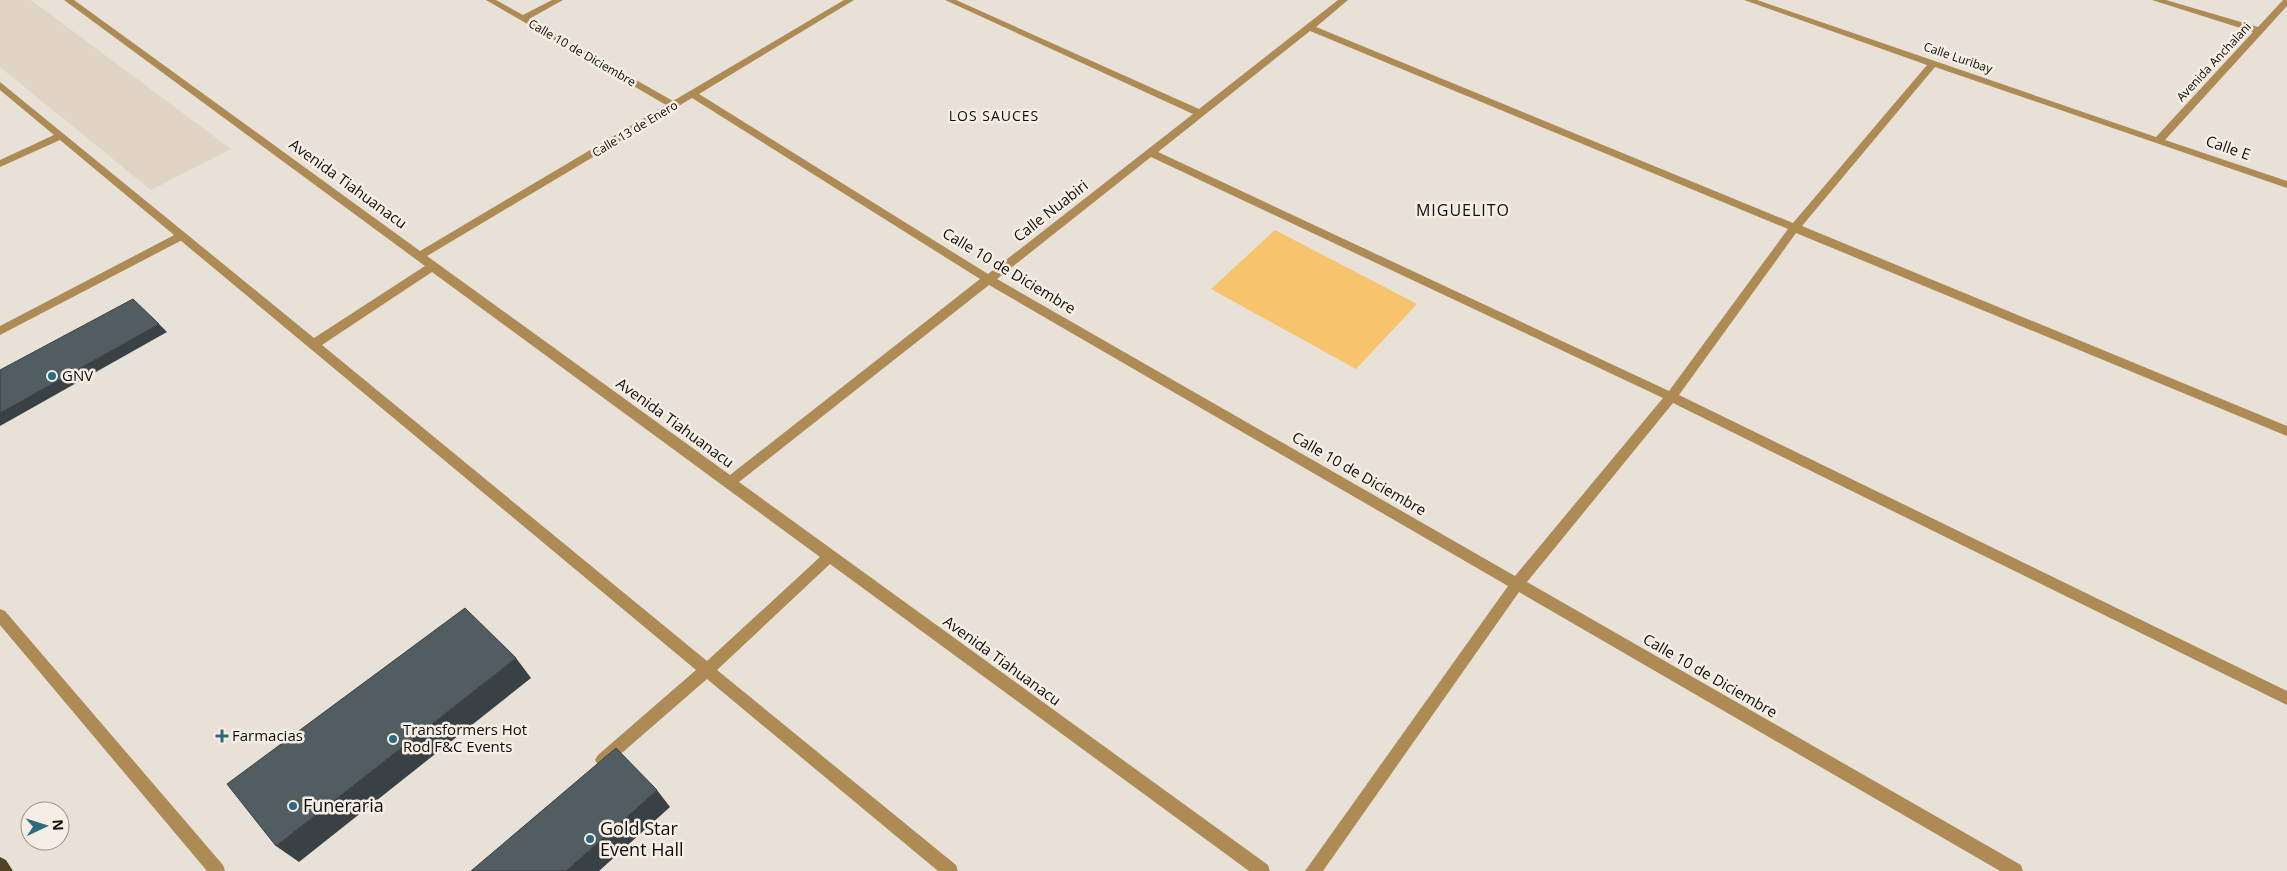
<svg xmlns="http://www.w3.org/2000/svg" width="2287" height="871" font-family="'Open Sans',sans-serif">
	<rect width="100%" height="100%" fill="#e8e1d7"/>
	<path fill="#e0d4c4" d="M0 0H31L231 149 151 190 0 67Z"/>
	<path fill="#f8c36d" d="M1275 230 1417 304 1356 369 1211 289Z"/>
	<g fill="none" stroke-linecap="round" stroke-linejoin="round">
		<path fill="#ae8b54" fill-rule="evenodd" d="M182 231 187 235 186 238 0 335V326Z"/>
		<g fill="#ae8b54" fill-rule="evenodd">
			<path d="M64 0H74L420 251 666 105 486 0H496L523 15 552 0H563L529 19 673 101 844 0H854L699 94 988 274 1193 114 945 0H956L1199 109 1338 0H1348L1316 27 1793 223 1927 65 1744 0H1757L2156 137 2253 32 2152 0H2166L2258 27 2283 0H2287V6L2165 140 2287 181V188L1935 67 1802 226 2287 426V436L1796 233 1679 395 2287 691V705L1673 403 1527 582 2021 865 2023 871H2000L1519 592 1323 871H1305L1508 586 989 285 739 482 1268 865 1270 871H1249L830 564 717 670 956 865 958 871H938L707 679 608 765 603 767 598 765 595 760 598 755 696 670 60 140 0 167V160L54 135 0 90V82L314 338 425 266ZM1310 31 1788 229 1669 391 1158 152ZM692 98 980 279 730 475 427 256ZM1151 157 1663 398 1515 576 997 279ZM432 272 820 557 707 661 322 345Z"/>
			<path d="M0 609 5 611 223 865 225 871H207L0 625Z"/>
		</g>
		<path fill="#544224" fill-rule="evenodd" d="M0 857 6 860 13 871H0Z"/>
	</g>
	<g fill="#394145">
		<path d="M159 324 167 332 0 426V413Z"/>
		<path d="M516 658 531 678 299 862 276 846Z"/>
		<path d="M657 790 670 807 599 871H566Z"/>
	</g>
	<g fill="#525d62" stroke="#394145">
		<path d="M133 299 159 324 0 413V370Z"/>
		<path d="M465 608 516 658 276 846 227 784Z"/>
		<path d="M616 748 657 790 566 871H471Z"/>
	</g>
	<g fill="#2d6a80" stroke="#f5eee4" stroke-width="2">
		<circle cx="52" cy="376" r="5"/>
		<path d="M219.5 728.5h5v5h5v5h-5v5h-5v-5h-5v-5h5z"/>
		<circle cx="393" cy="739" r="5"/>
		<circle cx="293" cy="806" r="5"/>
		<circle cx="590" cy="839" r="5"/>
	</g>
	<g text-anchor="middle" stroke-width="5" stroke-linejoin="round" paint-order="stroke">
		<g font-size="12" fill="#0f0d0a" stroke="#f5eee4">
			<text transform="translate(582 53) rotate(30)" y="4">Calle 10 de Diciembre</text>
			<text transform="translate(1958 58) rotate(19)" y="4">Calle Luribay</text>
			<text transform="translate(2214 62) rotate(-47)" y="4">Avenida Anchalani</text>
			<text transform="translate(635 129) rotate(-31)" y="4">Calle 13 de Enero</text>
		</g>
		<g font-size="14" letter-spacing="1" fill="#0f0d0a" stroke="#f5eee4">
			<text x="994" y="121">LOS SAUCES</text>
		</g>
		<g font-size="15" fill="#0f0d0a" stroke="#f5eee4">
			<text transform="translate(2228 148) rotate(19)" y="5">Calle E</text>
			<text transform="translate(348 184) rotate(36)" y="5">Avenida Tiahuanacu</text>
			<text transform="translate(1051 211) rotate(-38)" y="5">Calle Nuabiri</text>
			<text transform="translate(1009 271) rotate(31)" y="5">Calle 10 de Diciembre</text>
			<text transform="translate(675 423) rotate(36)" y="5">Avenida Tiahuanacu</text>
			<text transform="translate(1359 474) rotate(30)" y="5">Calle 10 de Diciembre</text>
			<text transform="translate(1002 661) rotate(36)" y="5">Avenida Tiahuanacu</text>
			<text transform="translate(1710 676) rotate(30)" y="5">Calle 10 de Diciembre</text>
		</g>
		<g font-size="15" fill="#0f0d0a" stroke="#f5eee4" text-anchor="start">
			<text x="62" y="381">GNV</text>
			<text x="403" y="735">Transformers Hot<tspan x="403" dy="17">Rod F&amp;C Events</tspan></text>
			<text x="232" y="741">Farmacias</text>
		</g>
		<g font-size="16" letter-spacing="1" fill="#0f0d0a" stroke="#f5eee4">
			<text x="1463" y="216">MIGUELITO</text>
		</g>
		<g font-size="18" fill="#0f0d0a" stroke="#f5eee4" text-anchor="start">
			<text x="303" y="812">Funeraria</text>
			<text x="600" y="835">Gold Star<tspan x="600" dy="21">Event Hall</tspan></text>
		</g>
	</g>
	<g transform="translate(45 826) rotate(86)"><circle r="24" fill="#f5eee4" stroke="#99948d"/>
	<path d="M0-4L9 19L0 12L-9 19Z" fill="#2d6a80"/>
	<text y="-8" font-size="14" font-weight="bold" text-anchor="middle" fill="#0f0d0a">N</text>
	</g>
</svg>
